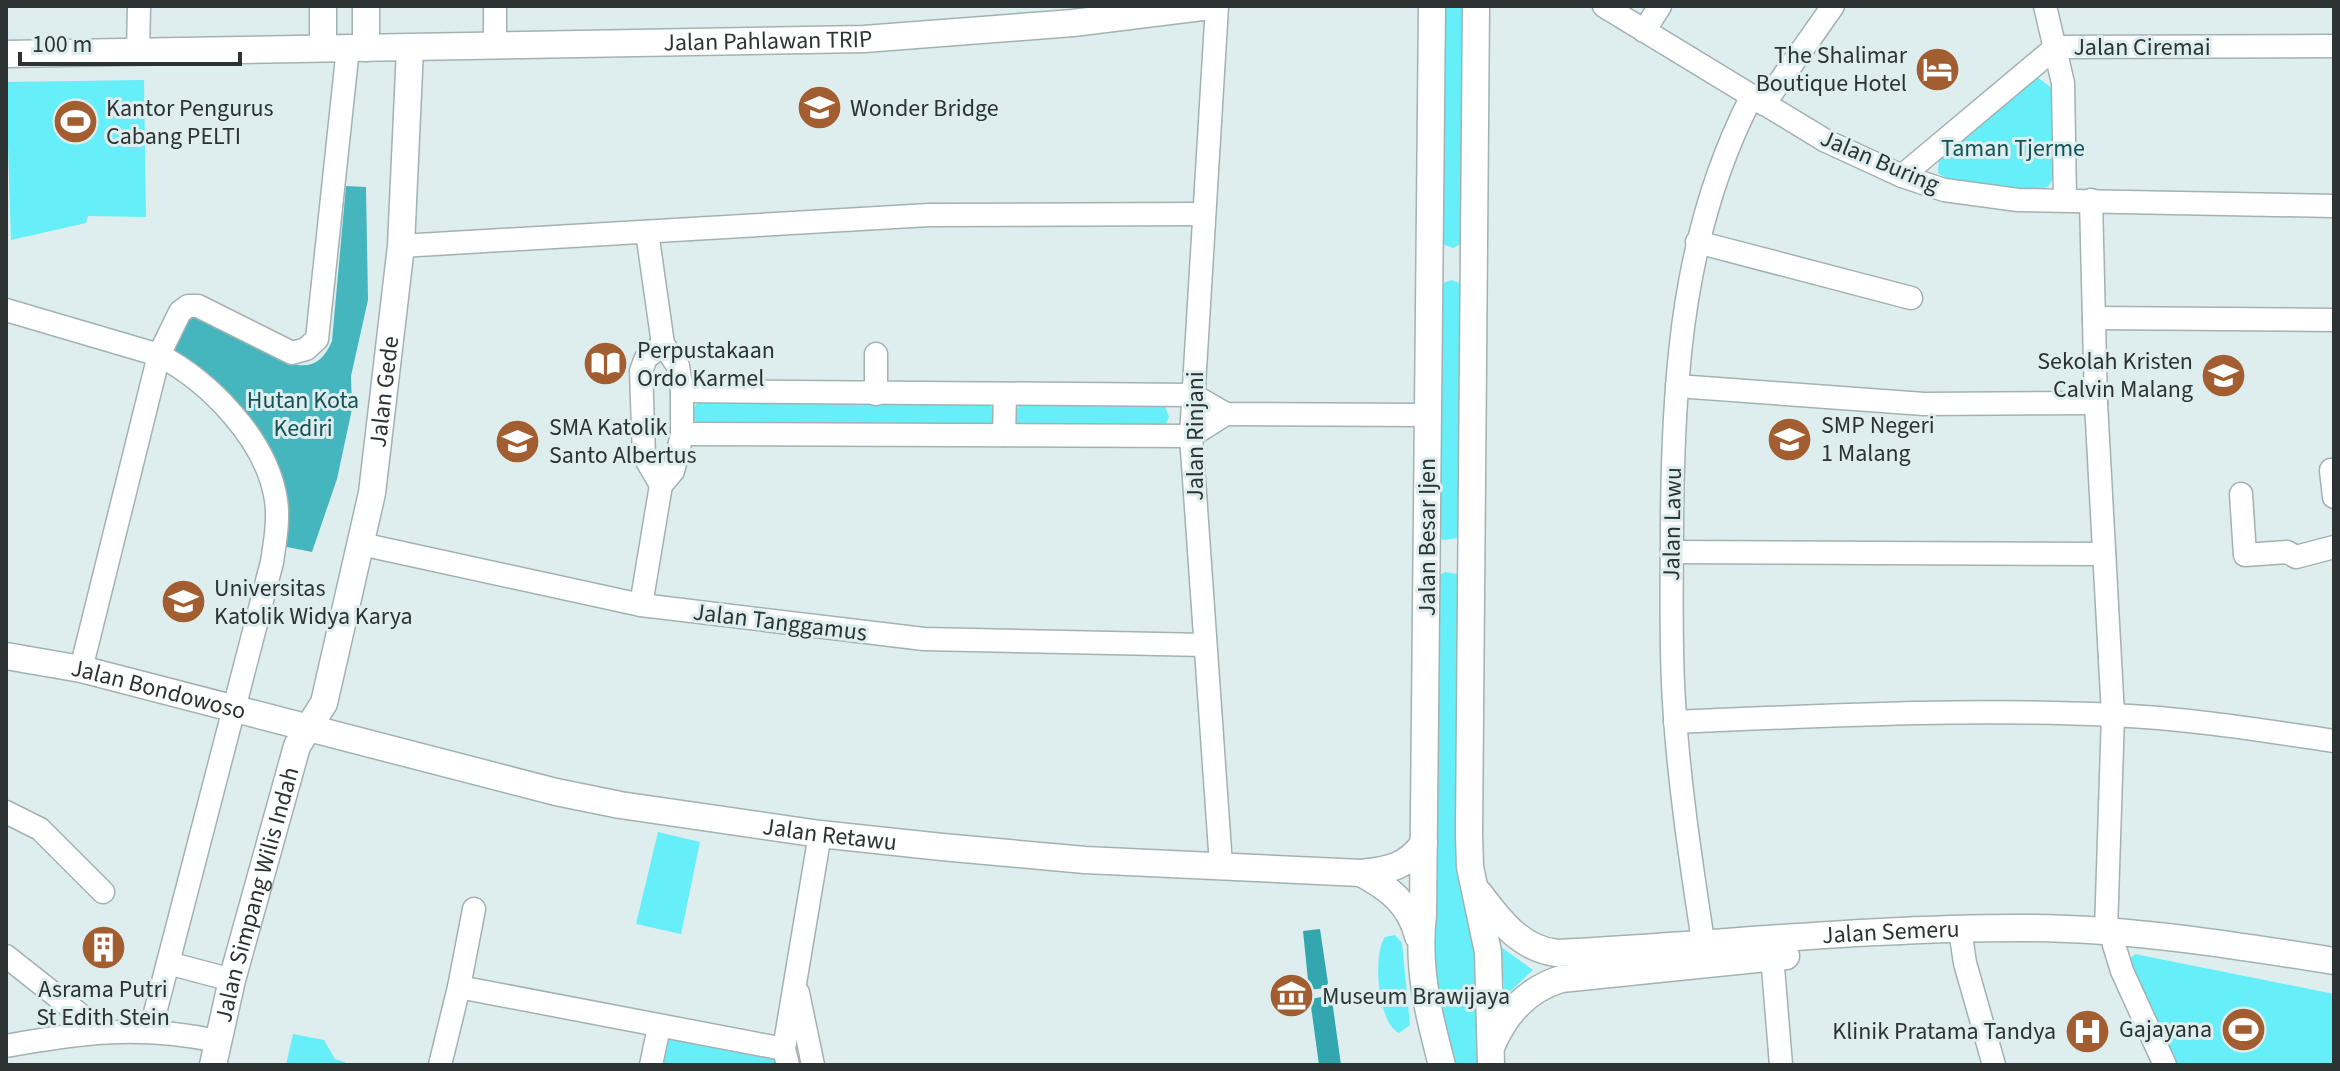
<svg xmlns="http://www.w3.org/2000/svg" width="2340" height="1071" font-family="'Source Sans 3',sans-serif">
	<rect width="100%" height="100%" fill="#deedee"/>
	<g fill="#66eff9">
		<path d="M1437 6H1470L1465 242 1453 248 1442 244Z"/>
		<path d="M2037 77 2053 89 2054 177 2048 187 2031 191 1949 180 1938 173 1939 158Z"/>
		<path d="M144 80 146 217 88 216 86 223 11 240 6 82Z"/>
		<path d="M1452 280 1464 285 1462 534 1458 538 1443 540 1437 533 1440 284Z"/>
		<path d="M700 400 986 402 994 409V424L698 426 690 412Z"/>
		<path d="M1019 403 1165 406 1169 417 1165 426H1017L1013 422Z"/>
		<path d="M1445 572 1457 574 1462 581 1484 1065H1447L1431 1003 1438 576Z"/>
		<path d="M658 832 700 842 681 934 636 924Z"/>
		<path d="M1395 935 1402 943 1410 1025 1399 1033C1378 1024 1372 954 1385 937Z"/>
		<path d="M1501 947 1533 970 1505 996 1500 948Z"/>
		<path d="M2135 954 2334 994V1065H2169L2127 962Z"/>
		<path d="M293 1034 324 1040 335 1059 345 1062 344 1065H286Z"/>
		<path d="M669 1037 770 1053 780 1065H663Z"/>
	</g>
	<path fill="#45b6be" d="M346 186 366 187 368 300 351 376 352 409 337 479 312 552 282 546 286 496 170 351 192 313 292 364C313 369 324 360 332 341Z"/>
	<g fill="#32a7af">
		<path d="M1320 929 1328 983 1325 988 1309 990 1303 931Z"/>
		<path d="M1327 996 1332 1000 1341 1065H1319L1310 999Z"/>
	</g>
	<g fill="none" stroke-linecap="round" stroke-linejoin="round">
		<defs>
			<g id="minor">
				<path d="M495 6V47"/>
				<path d="M1217 6 1191 436 1221 865"/>
				<path d="M1604 6 1826 141 1902 176 1944 190 2018 200 2334 206"/>
				<path d="M2045 6 2063 83 2065 199"/>
				<path d="M1644 31 1660 6"/>
				<path d="M138 51 139 6"/>
				<path d="M1764 104 1833 6"/>
				<path d="M1902 176 2056 47 2334 46"/>
				<path d="M2091 200 2096 403 2113 715 2106 931"/>
				<path d="M1697 242 1911 298"/>
				<path d="M401 246 929 215 1204 214"/>
				<path d="M6 310 159 355C210 382 267 440 276 500 279 520 275 542 272 562L150 1032"/>
				<path d="M2094 318 2334 320"/>
				<path d="M1677 386 1924 404 2096 403"/>
				<path d="M682 391 1193 395 1226 414 1428 415"/>
				<path d="M876 394V354"/>
				<path d="M682 434 1191 436 1226 414"/>
				<path d="M1004 435 1005 395"/>
				<path d="M2331 470 2334 497"/>
				<path d="M661 485 644 456 641 371 646 358 663 344"/>
				<path d="M2241 494 2245 555 2287 552 2296 557 2334 547"/>
				<path d="M361 544 641 605 924 639 1205 645"/>
				<path d="M1672 552 2104 554"/>
				<path d="M641 605 661 485 673 471 677 456 682 434V391L678 366 663 344 647 232"/>
				<path d="M81 669 159 355 180 312 188 306H198L292 353 306 349 317 339 348 48"/>
				<path d="M1675 722C1820 716 1966 708 2111 715 2186 718 2260 730 2334 741"/>
				<path d="M6 812 40 829 103 892"/>
				<path d="M1960 930 1965 963 1994 1065"/>
				<path d="M1771 943 1781 1065"/>
				<path d="M2114 945 2122 971 2165 1065"/>
				<path d="M6 956 102 1032"/>
				<path d="M1706 961C1693 875 1679 788 1674 702 1670 641 1672 581 1672 520 1673 374 1683 228 1752 96"/>
				<path d="M168 963 232 980"/>
				<path d="M459 987 474 909"/>
				<path d="M798 993 813 1065"/>
				<path d="M6 1046C82 1032 141 1025 217 1041"/>
				<path d="M440 1065 459 987 784 1049"/>
				<path d="M651 1065 659 1027"/>
				<path d="M788 1065 784 1049 820 834"/>
			</g>
			<g id="major">
				<path d="M366 6V48"/>
				<path d="M1432 6 1423 914C1417 968 1428 1013 1442 1065"/>
				<path d="M1476 6 1469 834 1470 867 1488 952 1491 1065"/>
				<path d="M323 48V6"/>
				<path id="s1" d="M6 54 864 39 1073 23 1210 6"/>
				<path id="s2" d="M6 656 81 669 556 792 620 805 820 834 942 847 1085 860 1361 873C1389 870 1407 867 1424 843"/>
				<path d="M1361 873C1389 888 1410 904 1418 936"/>
				<path id="s3" d="M1479 893C1500 921 1521 949 1557 953 1715 945 1873 927 2032 928 2133 929 2234 945 2334 961"/>
				<path d="M1491 1047C1505 1014 1526 990 1561 979L1786 956"/>
				<path id="s4" d="M213 1065 232 980 297 746 324 703 372 493 401 246 410 49"/>
			</g>
		</defs>
		<use href="#minor" stroke="#a3b1b2" stroke-width="25"/>
		<use href="#major" stroke="#a3b1b2" stroke-width="29"/>
		<use href="#minor" stroke="#fff" stroke-width="22"/>
		<use href="#major" stroke="#fff" stroke-width="26"/>
	</g>
	<defs>
		<symbol id="hotel-disc" viewBox="-11 -11 22 22"><circle r="9.5" fill="#a25d30" stroke="#deedee"/><path d="M-6-4.5h1.5V1H6V5H4.5V3h-9V5H-6ZM-4 0a1.8 1.8 0 1 1 3.6 0ZM.5 0V-2.5h3Q6-2.5 6 0Z" fill="#fff"/></symbol>
		<symbol id="school-disc" viewBox="-11 -11 22 22"><circle r="9.5" fill="#a25d30" stroke="#deedee"/><path d="M0-5L7-2L0 1L-7-2ZM-4 1L0 2.5L4 1V4Q0 6-4 4Z" fill="#fff"/></symbol>
		<symbol id="stadium-disc" viewBox="-11 -11 22 22"><circle r="9.5" fill="#a25d30" stroke="#deedee"/><path d="M0-5a6.5 5 0 1 0 0 10a6.5 5 0 1 0 0-10ZM-3.5-1.8h7v3.6h-7Z" fill="#fff"/></symbol>
		<symbol id="library-disc" viewBox="-11 -11 22 22"><circle r="9.5" fill="#a25d30" stroke="#deedee"/><path d="M-6-4Q-3-5.5-.7-3.5V5Q-3 3-6 4ZM6-4Q3-5.5 .7-3.5V5Q3 3 6 4Z" fill="#fff"/></symbol>
		<symbol id="university-disc" viewBox="-11 -11 22 22"><circle r="9.5" fill="#a25d30" stroke="#deedee"/><path d="M0-5L7-2L0 1L-7-2ZM-4 1L0 2.5L4 1V4Q0 6-4 4Z" fill="#fff"/></symbol>
		<symbol id="building-disc" viewBox="-11 -11 22 22"><circle r="9.5" fill="#a25d30" stroke="#deedee"/><path d="M-4-6H4V6H1V3H-1V6H-4ZM-2.5-4.3h1.7v1.8h-1.7ZM.8-4.3h1.7v1.8H.8ZM-2.5-1h1.7V.8h-1.7ZM.8-1h1.7V.8H.8Z" fill="#fff"/></symbol>
		<symbol id="museum-disc" viewBox="-11 -11 22 22"><circle r="9.5" fill="#a25d30" stroke="#deedee"/><path d="M0-6L6-3V-2H-6V-3ZM-5-1h2V3h-2ZM-1-1h2V3h-2ZM3-1h2V3H3ZM-6 4H6V6H-6Z" fill="#fff"/></symbol>
		<symbol id="hospital-disc" viewBox="-11 -11 22 22"><circle r="9.5" fill="#a25d30" stroke="#deedee"/><path d="M-5-5h3v3.5h4V-5h3V5h-3V1.5h-4V5h-3Z" fill="#fff"/></symbol>
	</defs>
	<g fill-rule="evenodd">
		<use href="#hotel-disc" x="1912" y="44" width="51" height="51"/>
		<use href="#school-disc" x="794" y="82" width="51" height="51"/>
		<use href="#stadium-disc" x="50" y="96" width="51" height="51"/>
		<use href="#library-disc" x="580" y="338" width="51" height="51"/>
		<use href="#school-disc" x="2198" y="350" width="51" height="51"/>
		<use href="#school-disc" x="1764" y="414" width="51" height="51"/>
		<use href="#school-disc" x="492" y="416" width="51" height="51"/>
		<use href="#university-disc" x="158" y="576" width="51" height="51"/>
		<use href="#building-disc" x="78" y="922" width="51" height="51"/>
		<use href="#museum-disc" x="1266" y="970" width="51" height="51"/>
		<use href="#stadium-disc" x="2218" y="1004" width="51" height="51"/>
		<use href="#hospital-disc" x="2062" y="1006" width="51" height="51"/>
	</g>
	<g text-anchor="middle" stroke-width="6" stroke-linejoin="round" paint-order="stroke">
		<g font-size="24" fill="#2d3333" stroke="#deedee">
			<text dy="8" stroke="none"><textPath href="#s1" startOffset="762">Jalan Pahlawan TRIP</textPath></text>
			<text x="2142" y="55">Jalan Ciremai</text>
			<text transform="translate(1880 161) rotate(23)" y="8">Jalan Buring</text>
			<text dy="8" stroke="none"><textPath href="#s4" startOffset="698">Jalan Gede</textPath></text>
			<text transform="translate(1195 436) rotate(-90)" y="8">Jalan Rinjani</text>
			<text transform="translate(1672 524) rotate(-89)" y="8">Jalan Lawu</text>
			<text transform="translate(1427 537) rotate(-90)" y="8">Jalan Besar Ijen</text>
			<text transform="translate(780 622) rotate(7)" y="8">Jalan Tanggamus</text>
			<text dy="8" stroke="none"><textPath href="#s2" startOffset="156">Jalan Bondowoso</textPath></text>
			<text dy="8" stroke="none"><textPath href="#s2" startOffset="844">Jalan Retawu</textPath></text>
			<text dy="8" stroke="none"><textPath href="#s4" startOffset="176">Jalan Simpang Wilis Indah</textPath></text>
			<text dy="8" stroke="none"><textPath href="#s3" startOffset="436">Jalan Semeru</textPath></text>
		</g>
		<g font-size="24" fill="#2d3333" stroke="#deedee" text-anchor="start">
			<text x="1907" y="63" text-anchor="end">The Shalimar<tspan x="1907" dy="28">Boutique Hotel</tspan></text>
			<text x="106" y="116">Kantor Pengurus<tspan x="106" dy="28">Cabang PELTI</tspan></text>
			<text x="850" y="116">Wonder Bridge</text>
			<text x="637" y="358">Perpustakaan<tspan x="637" dy="28">Ordo Karmel</tspan></text>
			<text x="2193" y="369" text-anchor="end">Sekolah Kristen<tspan x="2193" dy="28">Calvin Malang</tspan></text>
			<text x="1821" y="433">SMP Negeri<tspan x="1821" dy="28">1 Malang</tspan></text>
			<text x="549" y="435">SMA Katolik<tspan x="549" dy="28">Santo Albertus</tspan></text>
			<text x="214" y="596">Universitas<tspan x="214" dy="28">Katolik Widya Karya</tspan></text>
			<text x="103" y="997" text-anchor="middle">Asrama Putri<tspan x="103" dy="28">St Edith Stein</tspan></text>
			<text x="1322" y="1004">Museum Brawijaya</text>
			<text x="2212" y="1037" text-anchor="end">Gajayana</text>
			<text x="2056" y="1039" text-anchor="end">Klinik Pratama Tandya</text>
		</g>
		<g font-size="24" fill="#135358" stroke="#deedee">
			<text x="2013" y="156">Taman Tjerme</text>
			<text x="303" y="408">Hutan Kota<tspan x="303" dy="28">Kediri</tspan></text>
		</g>
	</g>
	<rect width="2340" height="1071" fill="none" stroke="#2d3333" stroke-width="16"/>
	<path d="M20 52v12h220v-12" fill="none" stroke="#2d3333" stroke-width="4"/>
	<text x="32" y="52" font-size="24" fill="#2d3333" stroke="#deedee" stroke-width="6" paint-order="stroke">100 m</text>
</svg>
